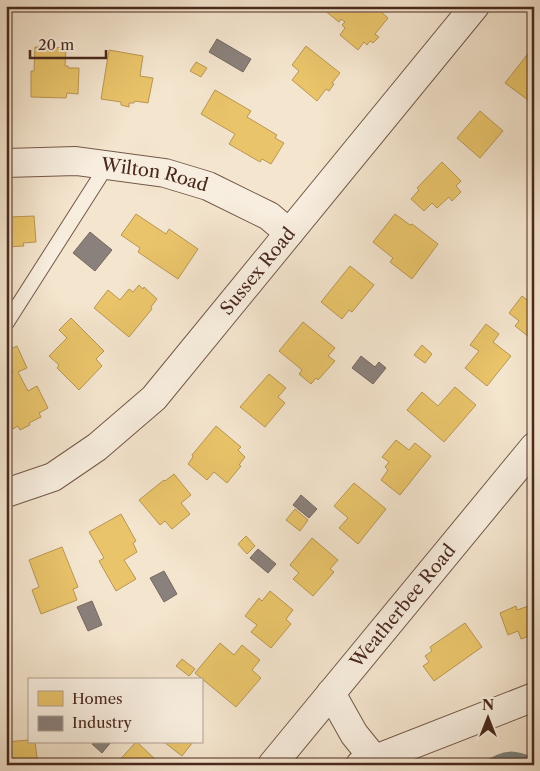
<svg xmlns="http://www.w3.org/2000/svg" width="540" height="771" font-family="'Libre Caslon Text',serif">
	<rect width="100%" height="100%" fill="#f4e5ce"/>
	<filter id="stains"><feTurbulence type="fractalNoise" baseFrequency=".004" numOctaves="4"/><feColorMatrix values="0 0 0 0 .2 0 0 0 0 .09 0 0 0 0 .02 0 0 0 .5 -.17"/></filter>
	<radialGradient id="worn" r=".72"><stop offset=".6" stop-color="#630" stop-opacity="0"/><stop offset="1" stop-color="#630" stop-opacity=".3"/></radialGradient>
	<g fill="#e9c46a" stroke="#b99653">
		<path d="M327 6H374L388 18 375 34 379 37 373 43 370 41 367 45 364 42 358 50 340 35 345 28 342 25 345 22 341 19 339 22 324 10Z"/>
		<path d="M306 46 340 73 332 83 334 84 329 91 326 89 317 101 292 80 299 71 292 65Z"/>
		<path d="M534 46V92L528 100 505 83Z"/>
		<path d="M35 47 66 48 65 66H68V68H79L78 94 67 93 66 98 31 97V71H34Z"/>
		<path d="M109 50 143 56 140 76 153 78 148 103 135 101 134 103H129V107L121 105V102L101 99Z"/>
		<path d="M196 62 207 68 201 77 190 71Z"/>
		<path d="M6 66 10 95 6 96Z"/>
		<path d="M215 90 251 111 247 117 277 135 275 138 284 143 271 164 262 159 260 162 229 144 235 134 201 114Z"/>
		<path d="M480 111 503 131 480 158 457 138Z"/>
		<path d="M442 162 461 181 456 186 461 192 452 201 449 197 437 208 432 203 424 211 411 199 419 190 417 188Z"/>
		<path d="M6 210H8L9 217 34 216 36 242 23 243 24 246 6 247Z"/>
		<path d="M136 214 166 234 169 229 198 249 178 279 138 252 140 248 121 235Z"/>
		<path d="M395 214 410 225 412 224 438 244 412 279 390 262 393 258 373 242Z"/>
		<path d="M350 266 374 285 352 312 349 310 342 319 321 302Z"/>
		<path d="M139 285 143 289 144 287 157 299 151 307 152 309 129 337 94 308 108 290 120 300 129 289 133 292Z"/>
		<path d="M522 296 534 305V341L515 326 519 321 509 313Z"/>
		<path d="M71 318 104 351 96 359 102 366 79 390 57 368 59 365 49 356 67 338 59 330Z"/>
		<path d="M303 322 335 348 328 356 335 361 318 380 316 378 311 384 299 374 302 370 279 351Z"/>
		<path d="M486 324 499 334 493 342 511 356 487 386 465 368 479 351 470 345Z"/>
		<path d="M422 345 432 354 425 363 414 355Z"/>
		<path d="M17 346 27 368 18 372 28 391 37 386 48 408 39 413 41 417 29 423 30 425 20 430 18 426 9 431 6 426V376L13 373 6 358V351Z"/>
		<path d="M269 374 286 388 278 397 285 403 265 427 240 407Z"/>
		<path d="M455 387 476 405 444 442 407 410 422 392 438 406Z"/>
		<path d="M216 426 241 447 238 450 245 457 239 465 241 466 227 483 214 472 207 480 188 464 193 457 192 455Z"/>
		<path d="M396 440 409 450 415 443 431 456 400 495 381 480 388 470 385 467 389 462 382 457Z"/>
		<path d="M174 474 191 495 181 503 190 514 172 529 165 521 160 525 139 500 164 480 165 481Z"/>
		<path d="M354 483 386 509 358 544 339 528 348 518 334 506Z"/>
		<path d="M295 509 308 520 300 531 286 520Z"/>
		<path d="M121 514 136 541 133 543 137 552 124 560 136 579 116 591 99 561 104 558 89 532Z"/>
		<path d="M246 536 255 546 247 554 238 544Z"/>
		<path d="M312 538 338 560 330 569 334 572 313 596 293 579 299 573 290 565Z"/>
		<path d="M62 547 78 587 73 589 77 600 41 614 32 590 39 587 29 560Z"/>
		<path d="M6 580 12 618H6Z"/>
		<path d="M270 591 293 610 286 619 291 624 271 648 251 632 257 625 245 616 259 598 262 601Z"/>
		<path d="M534 604V634L521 639 518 631 508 635 500 613 516 606 517 610Z"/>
		<path d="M465 623 482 647 434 681 423 666 429 662 425 656 432 651 430 647Z"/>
		<path d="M220 643 234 655 242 645 260 660 252 670 261 678 236 707 195 673Z"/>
		<path d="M182 659 195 669 189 676 176 666Z"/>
		<path d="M29 740V742H35L38 765H6V742Z"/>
		<path d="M136 742H137L161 765H115Z"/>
		<path d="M164 742H193L182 756Z"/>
	</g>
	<g fill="#8a817c" stroke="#776760">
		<path d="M217 39 251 59 243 72 209 52Z"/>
		<path d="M90 232 112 250 95 271 73 253Z"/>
		<path d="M361 356 375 367 379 362 386 368 373 384 352 368Z"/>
		<path d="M301 495 317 509 309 518 293 505Z"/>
		<path d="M258 549 276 564 268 573 250 558Z"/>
		<path d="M164 571 177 594 164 602 150 578Z"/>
		<path d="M92 601 102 625 88 631 77 607Z"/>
		<path d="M93 742H111L102 753 92 744Z"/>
	</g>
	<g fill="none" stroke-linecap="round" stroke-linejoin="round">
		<path stroke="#7c827f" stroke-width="8" d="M486 765C505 753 514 753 534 762"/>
		<defs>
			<path id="lane" d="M6 324 108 164"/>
			<g id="street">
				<path id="s1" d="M6 163 76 161 165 173 208 186 269 216 289 233"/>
				<path id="s2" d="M6 493 53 477 97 447 154 398 475 6"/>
				<path d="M331 693 354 734 375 760"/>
				<path id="s3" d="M272 765 534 447"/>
				<path d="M360 765 534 697"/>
			</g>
		</defs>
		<use href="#lane" stroke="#745849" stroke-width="16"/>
		<use href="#street" stroke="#745849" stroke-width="30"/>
		<use href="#lane" stroke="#f8eedf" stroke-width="14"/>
		<use href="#street" stroke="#f8eedf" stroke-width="28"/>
	</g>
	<g text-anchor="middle" stroke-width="5" stroke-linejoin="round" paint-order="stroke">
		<g font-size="18" fill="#4a291d" stroke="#f8eedf">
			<text dy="6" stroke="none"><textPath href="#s1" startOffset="150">Wilton Road</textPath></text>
			<text dy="6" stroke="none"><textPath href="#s2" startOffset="342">Sussex Road</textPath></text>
			<text dy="6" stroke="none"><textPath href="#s3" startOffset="206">Weatherbee Road</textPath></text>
		</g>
	</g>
	<rect width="540" height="771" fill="none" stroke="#f4e5ce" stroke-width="25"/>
	<rect x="8" y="8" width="525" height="756" fill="none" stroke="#4a291d" stroke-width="2.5"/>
	<rect x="12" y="12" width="515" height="746" fill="none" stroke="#4a291d"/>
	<rect x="28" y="678" width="175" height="65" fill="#f8eedf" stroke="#b29f91"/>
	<rect x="38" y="691" width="25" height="15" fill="#e9c46a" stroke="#b29f91"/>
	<text x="72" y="704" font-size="15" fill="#4a291d">Homes</text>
	<rect x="38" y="716" width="25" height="15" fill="#8a817c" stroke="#b29f91"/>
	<text x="72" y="728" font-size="15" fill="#4a291d">Industry</text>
	<g transform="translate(488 718)" stroke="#f8eedf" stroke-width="4" paint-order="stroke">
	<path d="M0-4L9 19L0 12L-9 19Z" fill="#4a291d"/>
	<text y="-8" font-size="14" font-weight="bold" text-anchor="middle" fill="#4a291d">N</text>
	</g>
	<path d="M30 50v8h76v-8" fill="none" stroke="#4a291d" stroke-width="2.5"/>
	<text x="38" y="50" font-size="15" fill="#4a291d" stroke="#f8eedf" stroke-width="4" paint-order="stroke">20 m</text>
	<rect width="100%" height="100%" filter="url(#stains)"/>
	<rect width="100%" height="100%" fill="url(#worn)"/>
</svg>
